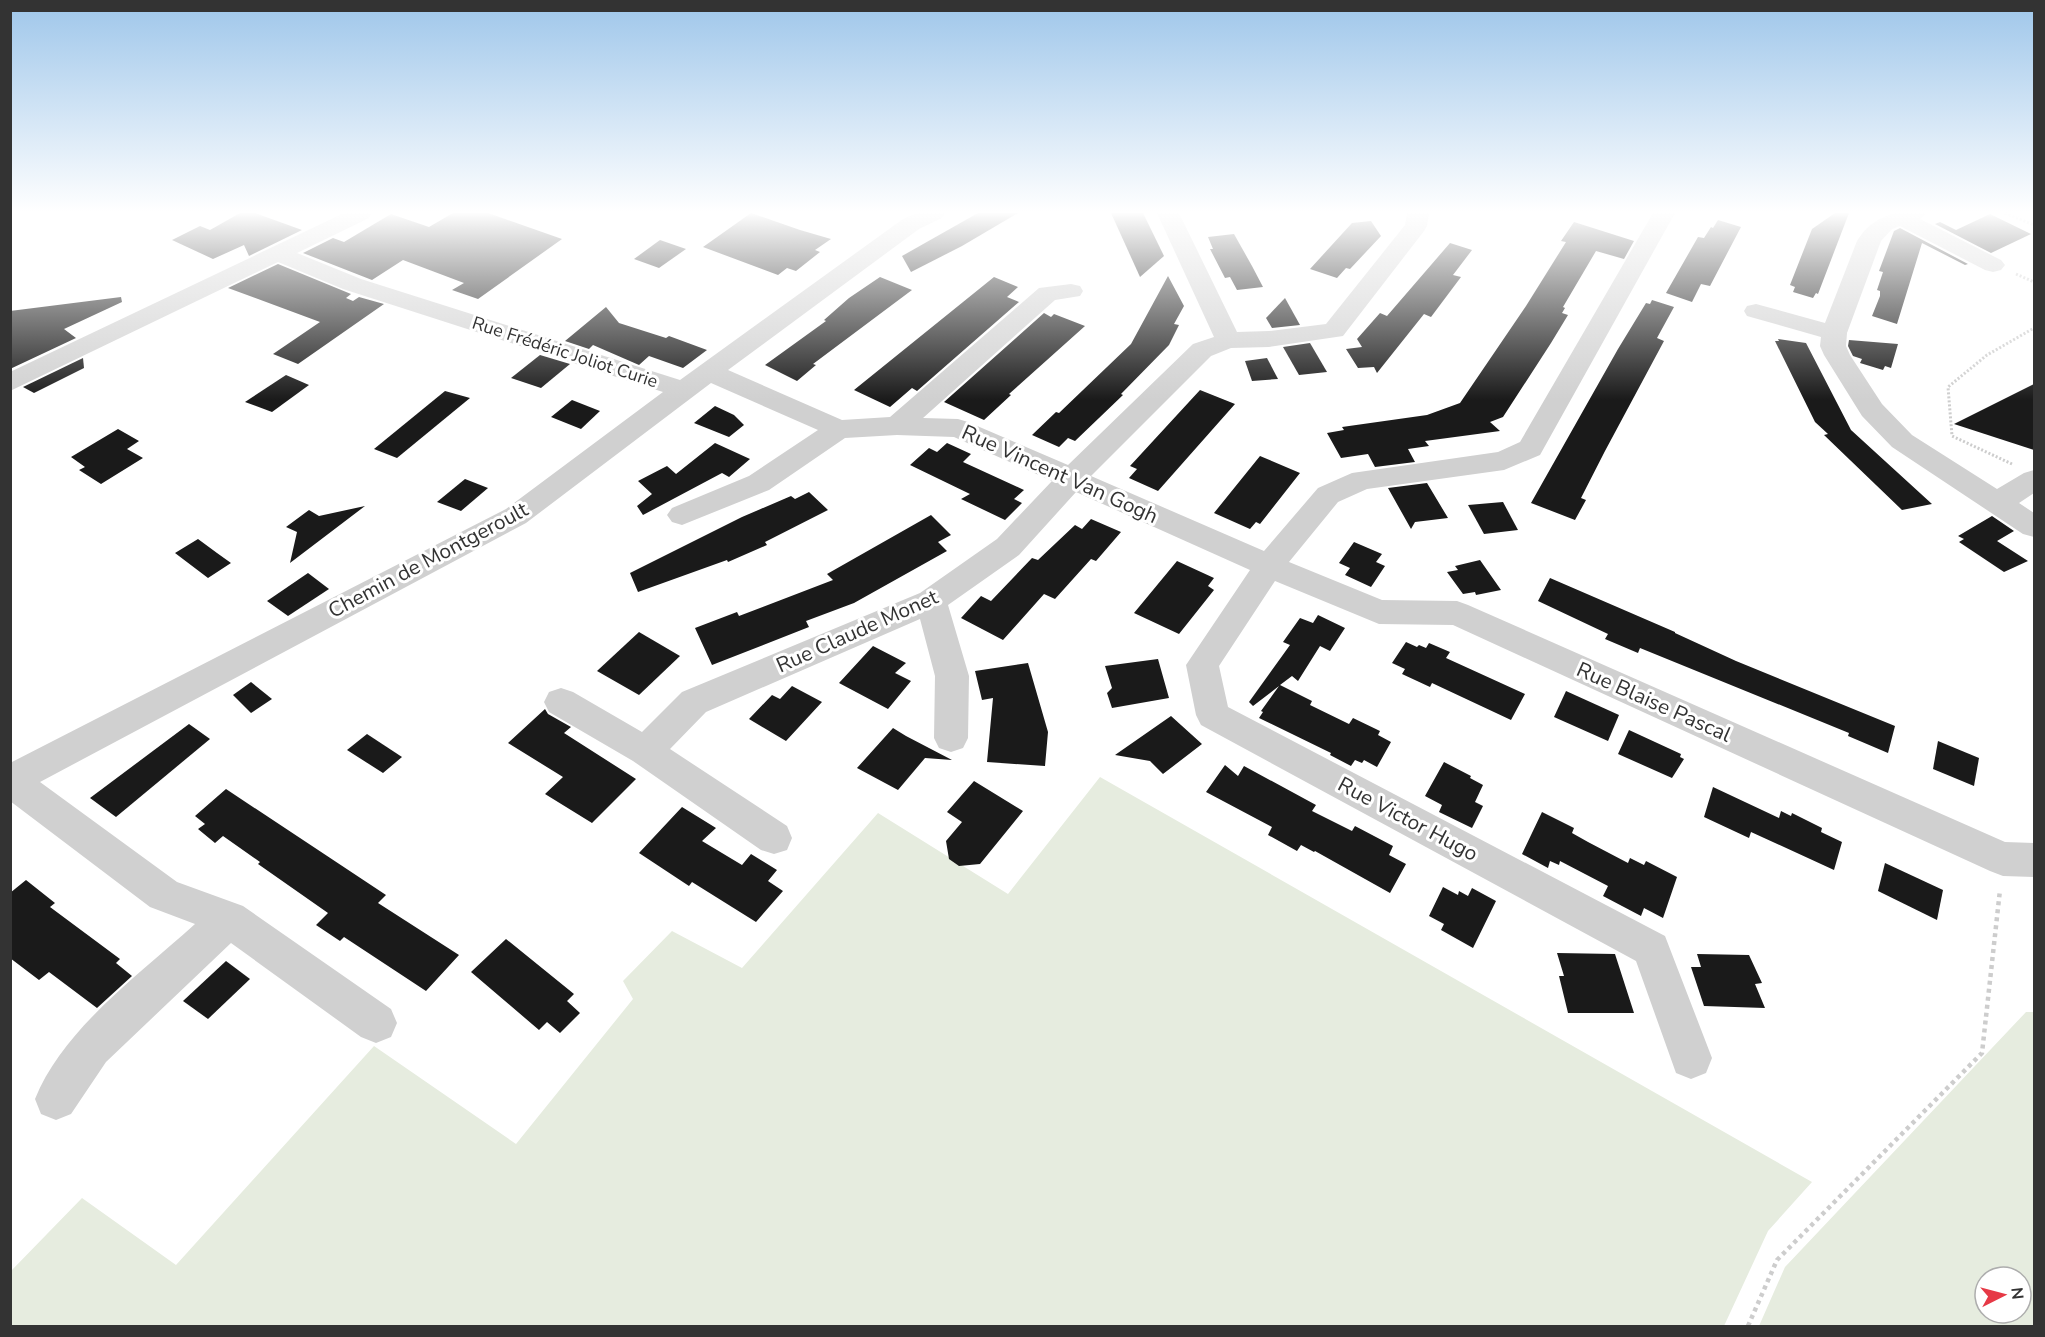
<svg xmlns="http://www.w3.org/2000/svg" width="2045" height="1337" font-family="'Nunito Sans',sans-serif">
	<rect width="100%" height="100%" fill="#fff"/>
	<g fill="#e6ecdf" fill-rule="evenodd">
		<path d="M1100 777 1812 1182 1768 1231 1724 1326H11V1271L82 1198 176 1265 374 1046 516 1144 633 999 623 981 672 931 742 968 878 813 1008 894Z"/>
		<path d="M2026 1012H2034V1326H1759L1785 1267ZM1985 1277H2021V1313H1985Z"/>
	</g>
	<g fill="#1a1a1a">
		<path d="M240 213H255L302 230 249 256 244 245 213 259 172 240 200 226 210 230Z"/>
		<path d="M453 213H488L562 239 478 299 452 290 464 283 403 260 372 280 303 253 333 238 344 242 391 214 429 227Z"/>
		<path d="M751 213 800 230 831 239 815 250 820 252 796 271 787 268 778 275 703 247Z"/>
		<path d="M978 213H1018L962 246 911 272 902 256Z"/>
		<path d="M1111 213H1143L1164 256 1140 277Z"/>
		<path d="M1835 213H1849L1818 294 1816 293 1813 298 1793 292 1795 287 1790 285 1812 229Z"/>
		<path d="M1990 214 2031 234 1991 253 1935 224 1940 222 1956 230Z"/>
		<path d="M1718 220 1741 227 1710 286 1701 284 1692 302 1666 293 1698 237 1704 238 1711 227 1713 228Z"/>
		<path d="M1371 221 1381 236 1350 269 1346 268 1337 278 1310 269 1352 223Z"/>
		<path d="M1574 222 1634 241 1624 259 1596 251 1563 307 1565 308 1562 313 1568 315 1551 343 1503 417 1490 422 1500 431 1425 441 1429 446 1408 449 1415 462 1375 467 1368 454 1341 458 1327 433 1344 430 1342 427 1427 415 1460 403 1526 306 1566 242 1561 241Z"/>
		<path d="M1900 228 1968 264 1965 265 1922 243 1897 324 1872 316 1880 296V291L1877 290 1883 272 1879 271 1894 231Z"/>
		<path d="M1234 234 1252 266 1263 287 1237 290 1230 277 1225 278 1210 249H1213L1208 237Z"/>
		<path d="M660 240 686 249 659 268 634 259Z"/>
		<path d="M1450 243 1472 250 1453 275 1461 277 1431 317 1424 314 1377 373 1374 367 1358 368 1346 349 1362 347 1357 339 1380 313 1387 316Z"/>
		<path d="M278 264 351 294 346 298 353 301 359 297 384 304 298 364 273 354 320 322 228 288Z"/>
		<path d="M1168 276 1184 306 1174 324 1179 325 1169 345 1121 394 1123 395 1075 441 1068 438 1059 447 1032 435 1056 412 1059 413 1131 344Z"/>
		<path d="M880 277 912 290 813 364 816 365 797 381 765 365 826 321 824 320 849 298Z"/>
		<path d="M994 277 1018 287 1007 297 1019 302 917 391 912 388 890 407 854 390Z"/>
		<path d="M121 297 122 302 64 329 76 338 10 369V311Z"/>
		<path d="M1285 298 1300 325 1272 328 1266 318Z"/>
		<path d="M1652 300 1674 307 1657 338 1664 341 1605 451 1581 498 1586 500 1575 520 1531 503 1618 349 1646 303 1650 304Z"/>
		<path d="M606 307 619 323 666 338 669 336 707 350 683 368 649 356 639 365 593 345 589 349 565 341Z"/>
		<path d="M1044 313 1051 317 1054 314 1085 326 1009 394 1011 395 984 420 944 402Z"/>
		<path d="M1778 339 1806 343 1851 430 1932 504 1902 510 1824 435 1828 434 1815 422 1775 341H1779Z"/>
		<path d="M1849 340 1898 344 1891 368 1885 366 1883 370 1860 363 1862 359 1853 356 1848 346Z"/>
		<path d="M1310 343 1327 372 1299 375 1283 347Z"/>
		<path d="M540 355 570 364 541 388 511 378Z"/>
		<path d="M83 358 84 368 34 393 23 387Z"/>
		<path d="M1267 358 1278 379 1252 381 1245 361Z"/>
		<path d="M286 375 309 385 272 412 245 402Z"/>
		<path d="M2034 384V450L1954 424Z"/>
		<path d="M1200 390 1235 404 1158 491 1129 478 1137 469 1130 466Z"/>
		<path d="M445 391 470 398 397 458 374 449Z"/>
		<path d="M572 400 600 411 581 429 551 417Z"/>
		<path d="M715 406 734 415 744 425 729 437 694 423Z"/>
		<path d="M118 429 139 441 127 449 143 458 101 484 79 470 85 467 71 457Z"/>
		<path d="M715 443 750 459 729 477 722 473 643 515 637 506 652 494 638 481 667 466 676 474Z"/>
		<path d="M947 443 971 454 963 462 1024 490 1014 499 1022 503 1005 520 961 499 970 494 910 465 929 448 937 452Z"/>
		<path d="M1260 456 1300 473 1260 524 1256 522 1250 529 1214 513Z"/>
		<path d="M465 479 488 488 461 511 437 502Z"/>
		<path d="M1427 483 1448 518 1415 522 1411 529 1388 488Z"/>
		<path d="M809 492 828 510 765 542 767 545 728 562 727 560 638 592 630 573 742 517 791 496 795 499Z"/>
		<path d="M1503 502 1518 530 1484 534 1468 505Z"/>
		<path d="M365 506 290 563 297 532 286 527 309 510 319 516Z"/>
		<path d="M931 515 951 535 938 542 947 551 854 603 806 621 809 627 712 665 695 628 737 612 739 616 833 580 827 574Z"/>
		<path d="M1992 516 2014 531 1997 541 2028 561 2004 572 1959 542 1964 539 1958 536Z"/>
		<path d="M1091 519 1121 532 1096 561 1091 559 1055 599 1044 594 1003 640 961 618 981 596 991 601 1032 558 1038 560 1075 525 1082 529Z"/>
		<path d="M198 539 217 553 231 563 208 578 175 553Z"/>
		<path d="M1354 542 1382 554 1376 562 1385 566 1371 587 1345 575 1350 568 1339 563Z"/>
		<path d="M1480 560 1501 590 1476 595 1475 592 1463 594 1447 572 1458 570 1455 566Z"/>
		<path d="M1177 561 1214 578 1208 586 1214 590 1179 634 1134 613Z"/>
		<path d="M308 573 329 589 288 616 267 601Z"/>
		<path d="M1550 578 1675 632V633L1736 661 1895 726 1888 753 1848 736 1849 733 1640 648 1638 653 1605 639 1608 634 1538 601Z"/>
		<path d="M1318 615 1345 628 1330 651 1320 646 1298 681 1292 676 1280 685 1312 701 1310 705 1349 724 1353 718 1380 731 1378 735 1391 742 1377 767 1364 760 1362 763 1355 760 1351 766 1330 755 1331 753 1259 718 1263 712 1261 711 1279 686 1253 706 1249 702 1290 645 1283 642 1300 618 1313 623Z"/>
		<path d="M639 632 680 656 639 695 597 671Z"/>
		<path d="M1406 642 1417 647 1419 645 1426 648 1429 643 1450 652 1446 658 1525 694 1511 720 1432 683 1430 687 1402 674 1405 669 1392 663Z"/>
		<path d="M873 646 906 663 895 673 911 681 888 709 839 683Z"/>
		<path d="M1158 659 1169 698 1112 708 1107 693 1112 688 1105 666Z"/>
		<path d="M1028 663 1048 732 1045 766 987 762 993 698 982 700 975 671Z"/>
		<path d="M251 682 272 699 251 713 233 695Z"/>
		<path d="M792 686 822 702 786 741 749 719 772 695 780 699Z"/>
		<path d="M1566 691 1619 715 1608 741 1554 717Z"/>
		<path d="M545 709 548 714 571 727 564 733 636 779 592 823 545 794 563 777 508 743Z"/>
		<path d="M1171 716 1202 744 1163 774 1150 761 1115 755Z"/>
		<path d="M189 724 210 739 116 817 90 798Z"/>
		<path d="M893 728 906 736 952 760 925 758 898 790 857 768Z"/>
		<path d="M1629 730 1681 754 1680 757 1684 759 1672 778 1618 754Z"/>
		<path d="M367 734 402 757 383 773 347 750Z"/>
		<path d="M1938 741 1979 758 1974 786 1933 769Z"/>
		<path d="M1444 762 1471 776 1470 778 1483 785 1475 802 1483 806 1472 828 1439 812 1442 805 1425 796Z"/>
		<path d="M1225 765 1238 776 1244 766 1316 805 1312 811 1352 831 1355 826 1393 846 1389 855 1406 864 1390 893 1315 851 1314 852 1301 845 1297 851 1268 835 1272 827 1206 792Z"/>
		<path d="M974 781 1023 811 980 864 959 866 949 859 946 841 962 822 947 812Z"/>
		<path d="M1713 787 1779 818 1781 811 1791 816 1792 813 1822 828 1821 832 1842 842 1834 870 1751 832 1749 838 1704 817Z"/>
		<path d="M226 789 386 895 378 903 459 955 426 991 344 937 340 941 316 925 328 913 258 864 260 862 223 836 215 843 198 829 205 824 195 816Z"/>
		<path d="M682 807 716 828 702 841 742 865 751 854 777 870 768 881 783 891 756 922 692 882 689 886 639 853Z"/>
		<path d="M1542 812 1574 828 1572 833 1588 842 1628 863 1630 858 1644 865 1646 861 1677 877 1663 918 1644 908 1641 916 1603 896 1608 886 1560 861 1559 865 1550 861 1548 868 1522 854Z"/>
		<path d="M1885 863 1943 890 1937 920 1878 891Z"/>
		<path d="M26 880 55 903 50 907 120 959 116 963 132 976 97 1008 49 972 39 980 10 958V893Z"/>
		<path d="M1443 887 1458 895 1459 891 1468 896 1472 888 1496 901 1473 948 1441 930 1444 924 1429 916Z"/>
		<path d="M506 939 574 994 567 1001 580 1013 560 1033 547 1022 539 1030 471 972Z"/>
		<path d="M1557 953 1615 954 1634 1013H1568L1559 976H1564Z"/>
		<path d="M1697 954 1749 955 1762 983 1755 984 1765 1008 1704 1006 1691 967H1701Z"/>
		<path d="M226 961 250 979 208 1019 183 1001Z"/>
	</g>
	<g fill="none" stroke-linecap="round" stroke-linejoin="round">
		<g stroke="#cdcdcd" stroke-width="3" stroke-dasharray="2 2" stroke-linecap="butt">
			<path d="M2005 213 2034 225"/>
			<path d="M2016 274 2034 282"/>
			<path d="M2012 464 1952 436 1948 387 1987 355 2034 328"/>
		</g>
		<path stroke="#cdcdcd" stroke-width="4.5" stroke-dasharray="4 4" stroke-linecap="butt" d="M1748 1326 1777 1260 1982 1053 2000 890"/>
		<g fill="#d0d0d0" fill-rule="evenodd">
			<path d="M344 213H372L369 218 297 253 361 279 680 380 903 219 917 213H945L942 218 919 229 728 370 842 420 890 417 1039 288 1071 284 1080 286 1083 291 1080 296 1055 300 923 418 958 419 968 422 1068 465 1193 344 1214 337 1157 213H1179L1237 332 1269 331 1326 324 1405 225 1407 213H1429L1427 226 1424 231 1343 336 1269 347 1231 348 1211 356 1091 476 1264 551 1318 488 1352 473 1498 452 1520 442 1653 213H1675L1540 455 1504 470 1367 489 1338 502 1289 562 1382 600 1457 601 1468 605 2005 842 2034 843V877L2003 876 1990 871 1453 625 1379 624 1275 581 1219 666 1228 707 1665 936 1712 1058 1706 1073 1691 1079 1676 1073 1636 961 1201 725 1196 715 1186 665 1250 570 1076 492 1019 555 948 605 969 676 968 738 963 748 951 752 939 748 934 738 935 676 920 619 706 712 670 749 787 826 792 838 787 850 774 854 761 850 633 761 549 712 544 702 549 692 561 688 573 692 642 732 682 692 920 593 997 539 1052 481 954 437 897 435 845 438 769 490 682 525 672 522 667 515 672 508 749 476 818 430 711 383 526 523 40 782 177 882 243 906 391 1009 397 1023 391 1037 376 1043 361 1037 231 943 106 1062 71 1114 56 1120 41 1114 35 1099C63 1029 140 974 195 924L150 907 10 801V763L506 509 663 392 343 289 278 262 10 391V372Z"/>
			<path d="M1895 213H1927L1920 219 2001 260 2005 265 2001 270 1993 272 1985 270 1900 226 1892 229 1881 241 1847 333 1846 346 1850 355 1882 404 1912 435 1997 489 2024 473 2034 470V493L2019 503 2034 513V537L2023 534 1892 447 1862 416 1824 355 1820 346 1821 337 1747 316 1744 311 1747 306 1756 304 1825 323 1857 241C1868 224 1877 219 1895 213Z"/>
		</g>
	</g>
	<linearGradient id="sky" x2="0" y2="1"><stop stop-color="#9ec6ea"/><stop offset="0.53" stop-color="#fff"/><stop offset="1" stop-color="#fff" stop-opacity="0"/></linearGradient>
	<rect width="2045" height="400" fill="url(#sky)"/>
	<g text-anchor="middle" stroke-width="6" stroke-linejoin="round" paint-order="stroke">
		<g font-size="18" fill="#333" stroke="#fff">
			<text transform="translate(565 352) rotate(18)" y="6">Rue Frédéric Joliot Curie</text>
		</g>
		<g font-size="21" fill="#333" stroke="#fff">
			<text transform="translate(1060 474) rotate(24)" y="7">Rue Vincent Van Gogh</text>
			<text transform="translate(428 560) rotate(-28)" y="7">Chemin de Montgeroult</text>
			<text transform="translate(857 631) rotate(-24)" y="7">Rue Claude Monet</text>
			<text transform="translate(1654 702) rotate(24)" y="7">Rue Blaise Pascal</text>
			<text transform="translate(1408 819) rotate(28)" y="7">Rue Victor Hugo</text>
		</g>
	</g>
	<rect width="2045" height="1337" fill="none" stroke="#333333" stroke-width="24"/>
	<g transform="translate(2003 1295) rotate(84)"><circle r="28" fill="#ffffff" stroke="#adadad" stroke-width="1.5"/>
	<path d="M0-4.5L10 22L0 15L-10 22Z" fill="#e63946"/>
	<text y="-9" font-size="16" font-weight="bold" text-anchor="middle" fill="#333333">N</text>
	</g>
</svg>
